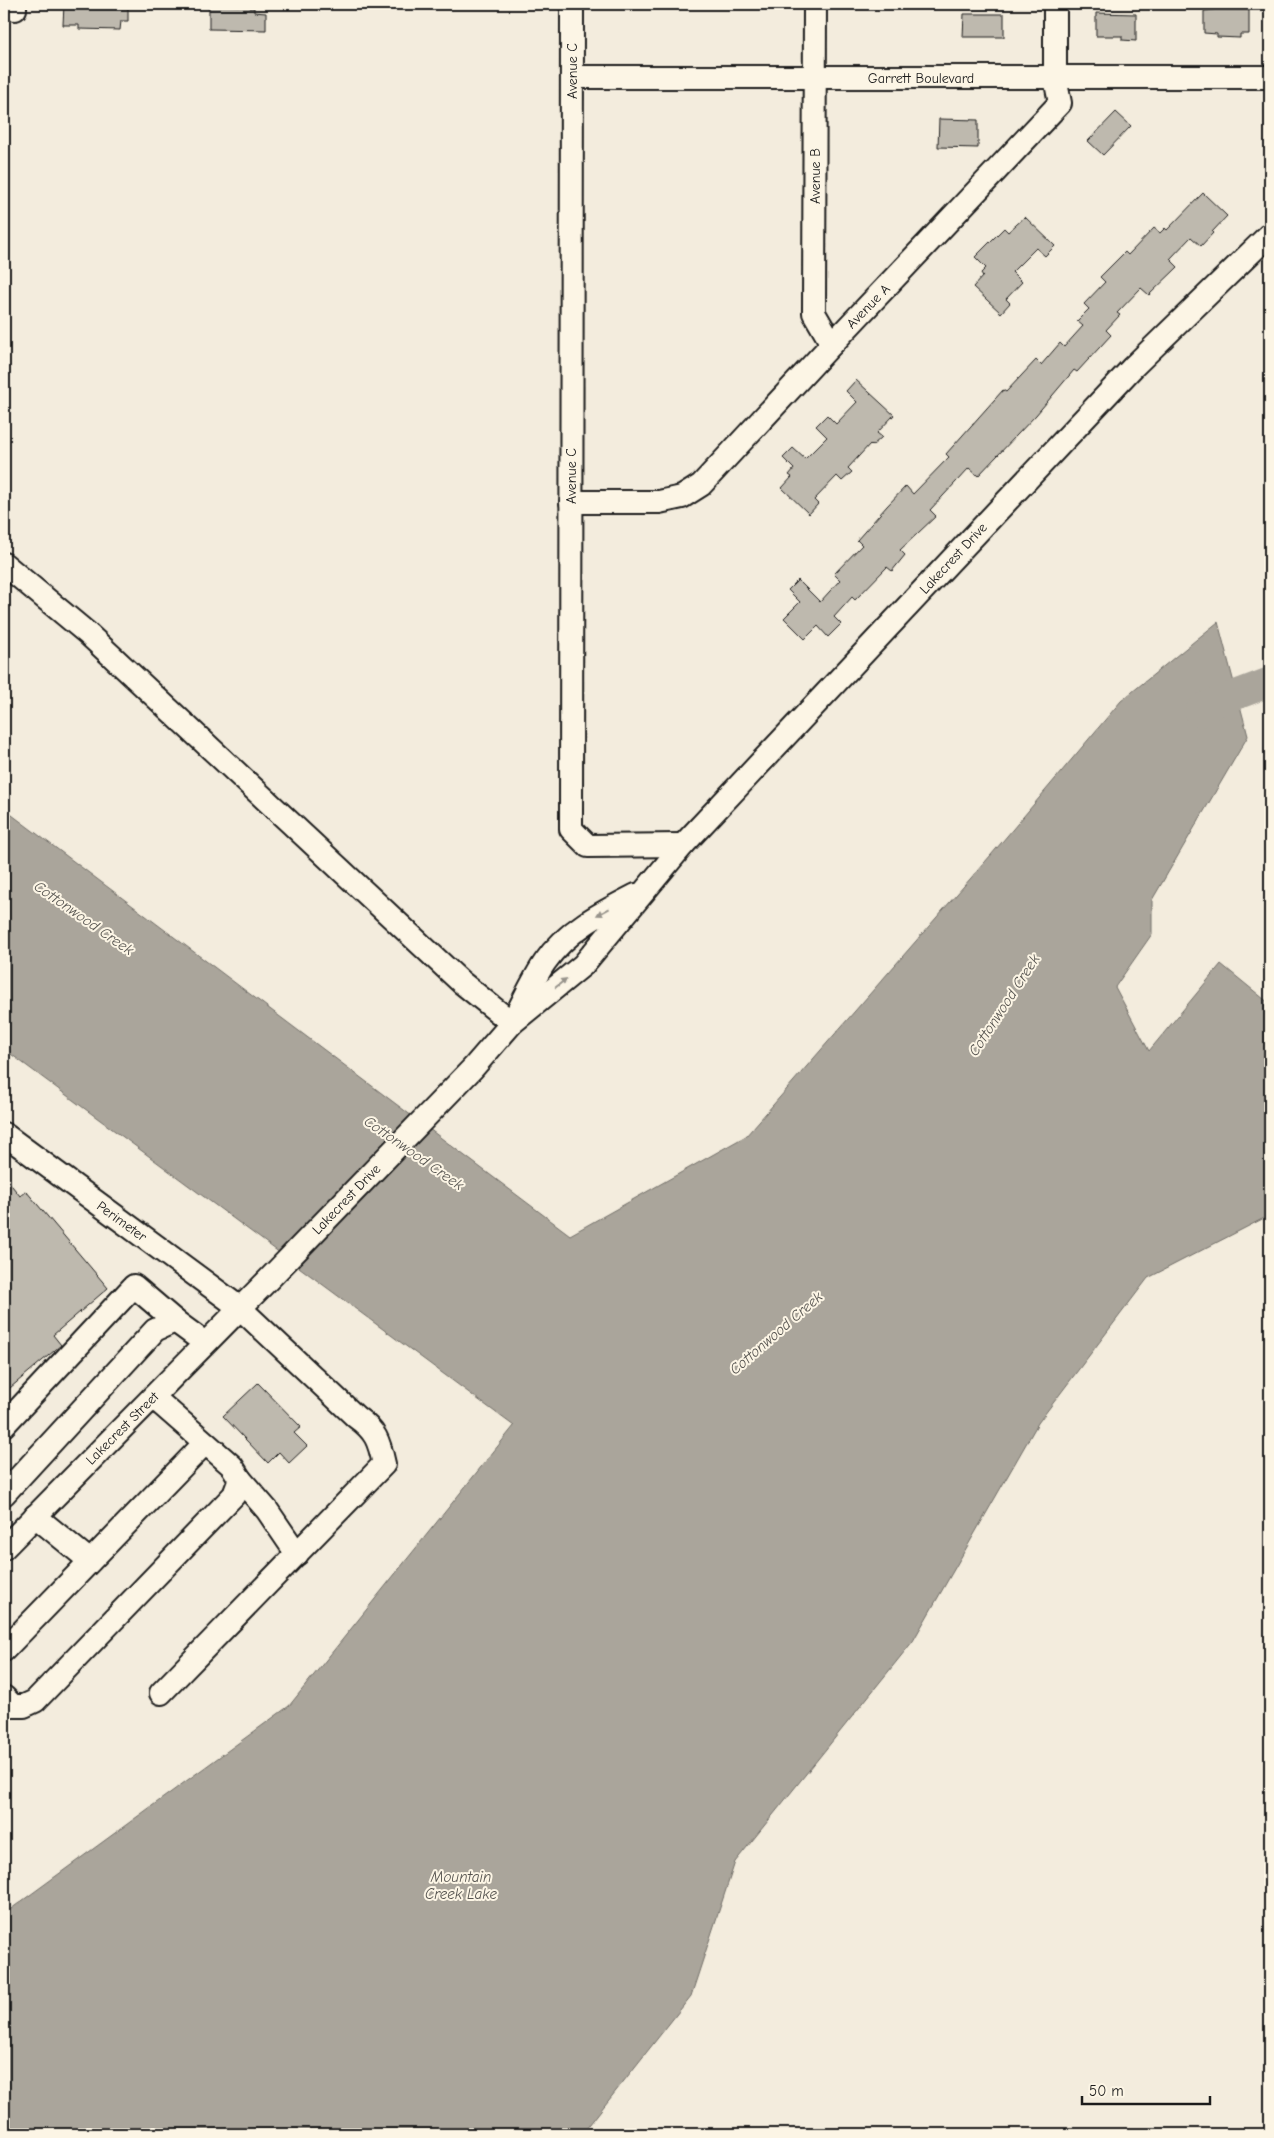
<svg xmlns="http://www.w3.org/2000/svg" width="1274" height="2138" font-family="'Comic Neue',sans-serif">
	<rect width="100%" height="100%" fill="#f3ecdd"/>
	<filter id="ink" filterUnits="userSpaceOnUse"><feTurbulence type="fractalNoise" baseFrequency=".02" numOctaves="2"/><feDisplacementMap in="SourceGraphic" scale="10" xChannelSelector="R" yChannelSelector="G"/><feConvolveMatrix kernelMatrix="1 2 1 2 8 2 1 2 1" color-interpolation-filters="sRGB"/></filter>
	<g filter="url(#ink)">
		<path fill="#aaa59b" stroke="#716e68" d="M1218 622 1248 736 1152 900V934L1115 987 1149 1051 1221 964 1270 1004V1215L1148 1278 1038 1423 913 1641 735 1862 691 1996 582 2134H4V1914L289 1706 514 1426 4 1049V809L570 1235 746 1136 991 855 1121 701Z"/>
		<g fill="none" stroke-linecap="round" stroke-linejoin="round">
			<path stroke="#aaa59b" stroke-width="30" d="M1200 712 1204 707 1270 682"/>
		</g>
		<g fill="#beb9ae" stroke="#1c1c1c">
			<path d="M64 4 120 5V7H128V21H121L120 30 79 29V25H63Z"/>
			<path d="M209 5 250 6V8H254V12L266 13V30L209 29Z"/>
			<path d="M1215 10H1249V34H1240V38L1217 37V34L1204 33V11Z"/>
			<path d="M1096 13 1136 14V41L1122 40V36H1096Z"/>
			<path d="M964 14H1004V37H963Z"/>
			<path d="M1116 112 1131 126 1103 155 1088 141Z"/>
			<path d="M939 119 978 120V148L938 147Z"/>
			<path d="M1203 193 1227 216 1212 232 1213 233 1201 246 1191 237 1170 259 1178 267 1149 295 1141 288 1117 313 1120 315 1106 330 1111 335 1077 372 1074 370 1036 415 978 476 969 468 930 510 936 516 900 550 905 555 892 571 887 567 855 600 852 597 834 617 841 624 828 637 818 626 805 639 784 618 800 602 788 590 798 580 820 602 840 580 834 574 862 545 857 540 887 506 906 486 913 494 949 457 946 454 1003 390 1006 392 1036 360 1041 365 1060 343 1064 347 1083 326 1077 321 1089 309 1084 304 1105 282 1100 277 1125 252 1128 255 1154 228 1160 233 1165 228 1167 230Z"/>
			<path d="M1025 217 1055 246 1045 256 1036 248 1012 272 1022 282 1006 299 1010 303 1001 313 973 287 983 276 981 273 986 268 975 257 1004 228 1008 232Z"/>
			<path d="M856 380 894 415 877 433 882 437 872 446 870 444 848 468 852 472 842 481 837 476 814 500 818 504 809 514 782 488 792 477 789 475 794 469 783 458 793 448 805 459 827 437 816 426 827 415 836 424 857 402 846 391Z"/>
			<path d="M4 1176 20 1196 26 1191 108 1288 53 1335 61 1345 4 1393Z"/>
			<path d="M258 1383 301 1427 294 1433 307 1446 289 1463 279 1452 268 1463 223 1416Z"/>
		</g>
		<g fill="none" stroke-linecap="round" stroke-linejoin="round">
			<defs>
				<g id="minor">
					<path d="M572 4 571 829 588 846 683 845"/>
					<path d="M815 4 814 313 832 344"/>
					<path d="M15 9V4"/>
					<path d="M572 77H1270"/>
					<path d="M571 502H659L682 497 701 485 832 344 1060 103 1055 78V4"/>
					<path d="M4 564 87 633 461 982 512 1023"/>
					<path d="M517 1013C526 996 534 978 545 962 567 930 603 912 636 895"/>
					<path d="M4 1134 240 1308 356 1417C376 1431 379 1441 384 1464L161 1693"/>
					<path d="M4 1425 134 1286 175 1321"/>
					<path d="M240 1479 267 1510 297 1554"/>
					<path d="M4 1494 155 1330 175 1321 205 1343"/>
					<path d="M35 1516 90 1561"/>
					<path d="M4 1548 269 1279 473 1068 512 1023 583 965 683 845 1133 367 1270 234"/>
					<path d="M4 1650 205 1443"/>
					<path d="M4 1697 13 1706H24L35 1701 234 1495 240 1479 232 1466 153 1397"/>
				</g>
			</defs>
			<use href="#minor" stroke="#1c1c1c" stroke-width="26"/>
			<use href="#minor" stroke="#fcf5e5" stroke-width="22"/>
		</g>
		<defs><path id="oneway-solid" d="M-6-.8H1V-3.2L6.5 0L1 3.2V.8H-6Z" transform="scale(1.25)"/></defs>
		<g fill="#97938b">
			<use href="#oneway-solid" transform="translate(603 912) rotate(152)"/>
			<use href="#oneway-solid" transform="translate(561 983) rotate(-39)"/>
		</g>
	</g>
	<g text-anchor="middle" stroke-width="4" stroke-linejoin="round" paint-order="stroke">
		<g font-size="14" fill="#1c1c1c" stroke="#fcf5e5">
			<text transform="translate(572 71) rotate(-90)" y="5">Avenue C</text>
			<text x="921" y="83">Garrett Boulevard</text>
			<text transform="translate(815 176) rotate(-90)" y="5">Avenue B</text>
			<text transform="translate(868 306) rotate(-46)" y="5">Avenue A</text>
			<text transform="translate(571 476) rotate(-90)" y="5">Avenue C</text>
			<text transform="translate(953 558) rotate(-47)" y="5">Lakecrest Drive</text>
			<text transform="translate(346 1199) rotate(-46)" y="5">Lakecrest Drive</text>
			<text transform="translate(122 1221) rotate(36)" y="5">Perimeter</text>
			<text transform="translate(122 1428) rotate(-45)" y="5">Lakecrest Street</text>
		</g>
		<g font-size="15" font-style="italic" fill="#55534f" stroke="#fcf5e5">
			<text transform="translate(84 918) rotate(35)" y="5">Cottonwood Creek</text>
			<text transform="translate(1004 1005) rotate(-57)" y="5">Cottonwood Creek</text>
			<text transform="translate(414 1153) rotate(35)" y="5">Cottonwood Creek</text>
			<text transform="translate(776 1333) rotate(-41)" y="5">Cottonwood Creek</text>
			<text x="461" y="1882">Mountain<tspan x="461" dy="17">Creek Lake</tspan></text>
		</g>
	</g>
	<rect width="1274" height="2138" fill="none" stroke="#fcf5e5" stroke-width="20"/>
	<rect x="10" y="10" width="1254" height="2118" fill="none" stroke="#1c1c1c" stroke-width="2" filter="url(#ink)"/>
	<path d="M1082 2096v8h128v-8" fill="none" stroke="#1c1c1c" stroke-width="2.5"/>
	<text x="1089" y="2096" font-size="15" fill="#1c1c1c" stroke="#fcf5e5" stroke-width="4" paint-order="stroke">50 m</text>
</svg>
